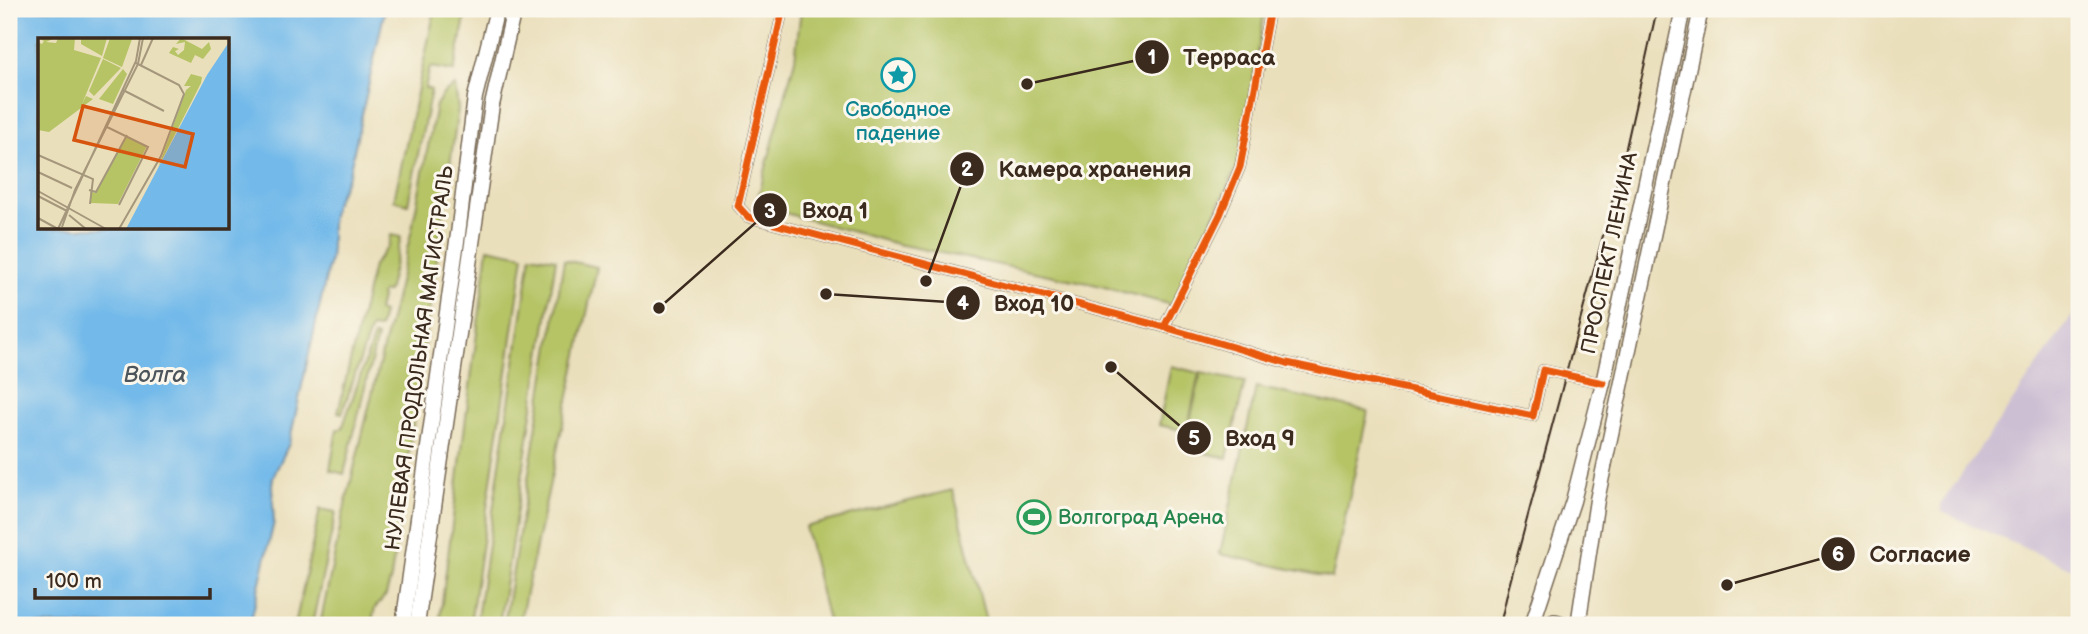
<svg xmlns="http://www.w3.org/2000/svg" width="2088" height="634" font-family="'Balsamiq Sans',sans-serif">
	<rect width="100%" height="100%" fill="#fbf7ec"/>
	<filter id="ink" filterUnits="userSpaceOnUse"><feTurbulence type="fractalNoise" baseFrequency=".0143" numOctaves="2"/><feDisplacementMap in="SourceGraphic" scale="14" xChannelSelector="R" yChannelSelector="G"/><feConvolveMatrix kernelMatrix="1 2 1 2 8 2 1 2 1" color-interpolation-filters="sRGB"/></filter>
	<filter id="wash" filterUnits="userSpaceOnUse"><feTurbulence type="fractalNoise" baseFrequency=".00686" numOctaves="4" result="noise"/><feDisplacementMap in="SourceGraphic" scale="28" xChannelSelector="R" yChannelSelector="G"/><feGaussianBlur stdDeviation="1.57" result="paint"/><feColorMatrix in="noise" values="0 0 0 0 0 0 0 0 0 0 0 0 0 0 0 0 0 1.4 0 .05"/><feComposite in="paint" operator="in"/></filter>
	<g filter="url(#wash)">
		<rect width="100%" height="100%" fill="#eadfbb"/>
		<path fill="#ccbed3" d="M2079 306V572L1942 512 1941 504Z"/>
		<g fill="#b6c466" stroke="#787742" stroke-width="2">
			<path d="M435 9H467L454 71 430 67 425 88 431 90 408 204 394 200Z"/>
			<path d="M801 9H1265L1240 160 1172 305 1093 284 897 244 756 205 795 59Z"/>
			<path d="M455 86 458 109 391 578 386 595 375 608 371 625H320L343 514 412 229 436 105 444 93Z"/>
			<path d="M391 235 401 237 388 292H382L378 311 383 313 379 329 371 328 342 413 338 412 373 266 388 246Z"/>
			<path d="M488 248 524 255 470 625H439Z"/>
			<path d="M531 255 556 259 499 625H476Z"/>
			<path d="M564 260 597 267 519 625H504Z"/>
			<path d="M374 336 377 337 344 474 330 470 337 429H342Z"/>
			<path d="M1171 366 1199 373 1187 431 1159 425Z"/>
			<path d="M1201 373 1245 382 1227 458 1184 448Z"/>
			<path d="M1256 387 1368 411 1332 578 1220 554Z"/>
			<path d="M953 490 987 625H829L805 527Z"/>
			<path d="M320 509 336 512 312 625H295Z"/>
		</g>
		<path fill="#73baea" stroke="#577284" stroke-width="2" fill-rule="evenodd" d="M9 9H385L349 174 334 205 331 222V255L289 444 273 477 272 485 274 522 250 625H9ZM40 40H228V228H40Z"/>
	</g>
	<g filter="url(#ink)">
		<g fill="none" stroke-linecap="round" stroke-linejoin="round">
			<defs>
				<g id="street">
					<path d="M783 9 738 206 748 217 1164 327 1287 363 1533 416 1543 370 1603 383"/>
					<path d="M1164 327 1220 215 1240 167 1270 9"/>
				</g>
				<g id="secondary">
					<path d="M403 625 458 234 475 97 497 9"/>
					<path d="M417 625 492 105 514 9"/>
				</g>
				<g id="primary">
					<path d="M1532 625 1573 501 1603 383 1683 9"/>
					<path d="M1542 625C1551 621 1555 620 1564 625"/>
					<path d="M1578 625 1597 500 1701 9"/>
				</g>
			</defs>
			<use href="#street" stroke="#786955" stroke-width="12"/>
			<use href="#secondary" stroke="#786955" stroke-width="17"/>
			<use href="#primary" stroke="#786955" stroke-width="17"/>
			<use href="#street" stroke="#fff" stroke-width="10"/>
			<use href="#secondary" stroke="#fff" stroke-width="14"/>
			<use href="#primary" stroke="#fff" stroke-width="14"/>
			<path stroke="#3b2a1e" stroke-width="2" d="M1500 625 1508 590 1623 161 1657 9"/>
			<defs>
				<g id="cycleway">
					<path d="M783 9 738 206 748 217 1164 327 1287 363 1533 416 1543 370 1603 383"/>
					<path d="M1164 327 1220 215 1240 167 1270 9"/>
				</g>
			</defs>
			<use href="#cycleway" stroke="#fbf7ec" stroke-width="11"/>
			<use href="#cycleway" stroke="#e8590c" stroke-width="7"/>
		</g>
	</g>
	<defs>
		<symbol id="sight-ring" viewBox="-11 -11 22 22"><circle r="9.5" fill="#fbf7ec" stroke="#0f9aa8" stroke-width="1.5"/><path d="M0-6L1.8-2.2L6-1.7L2.9 1.2L3.7 5.4L0 3.3L-3.7 5.4L-2.9 1.2L-6-1.7L-1.8-2.2Z" fill="#0f9aa8"/></symbol>
		<symbol id="stadium-ring" viewBox="-11 -11 22 22"><circle r="9.5" fill="#fbf7ec" stroke="#2e9e5b" stroke-width="1.5"/><path d="M0-5a6.5 5 0 1 0 0 10a6.5 5 0 1 0 0-10ZM-3.5-1.8h7v3.6h-7Z" fill="#2e9e5b"/></symbol>
	</defs>
	<g fill-rule="evenodd">
		<use href="#sight-ring" x="879" y="56" width="38" height="38"/>
		<use href="#stadium-ring" x="1015" y="498" width="38" height="38"/>
	</g>
	<g text-anchor="middle" stroke-width="6" stroke-linejoin="round" paint-order="stroke">
		<g font-size="21" fill="#0d838f" stroke="#fbf7ec">
			<text x="898" y="116">Свободное<tspan x="898" dy="24">падение</tspan></text>
		</g>
		<g font-size="21" fill="#3b2a1e" stroke="#fbf7ec">
			<text transform="translate(1609 253) rotate(-78)" y="7">ПРОСПЕКТ ЛЕНИНА</text>
			<text transform="translate(419 358) rotate(-82)" y="7">НУЛЕВАЯ ПРОДОЛЬНАЯ МАГИСТРАЛЬ</text>
		</g>
		<g font-size="21" fill="#27864d" stroke="#fbf7ec" text-anchor="start">
			<text x="1058" y="524">Волгоград Арена</text>
		</g>
		<g font-size="23" font-style="italic" fill="#4c555b" stroke="#fbf7ec">
			<text x="155" y="382">Волга</text>
		</g>
	</g>
	<g transform="translate(38 38)">
		<rect width="191" height="191" fill="#eadfbb"/>
		<path d="M0 0H17L8 4 18 5 20 0H37L36 12 63 20 44 66 48 58 55 61 11 94 0 92V4L4 6 6 3ZM43 0H69L64 18 43 6ZM72 0 94 1 84 29 65 20ZM143 0 164 11 171 4 173 11 165 21 157 17 153 25 131 15 135 9 141 11 137 13 140 17 146 12 147 4 138 6ZM65 21 83 30 56 58 51 53ZM85 31 89 36 75 66 61 61ZM153 36 164 39 163 45 120 130 148 52 153 48H146ZM89 98 109 108 80 166 53 165 52 153 57 155Z" fill="#b6c466"/>
		<path d="M191 4V191H88L169 37Z" fill="#73baea"/>
		<path fill="none" stroke="#a4977c" stroke-width="2" d="M103 27 115 0M85 52 126 73M69 89 110 109 81 167M0 117 55 141 52 166M0 134 34 150M51 152 58 154 89 97M0 153 68 191M0 158 29 173M31 177 48 191M0 180 20 191M24 189 37 152 100 26 105 0M20 191 98 23 102 0M81 191 123 118 146 56 141 47 98 25"/>
		<path fill="#d7540e" fill-opacity="0.15" stroke="#d7540e" stroke-width="3.5" d="M45 68 155 96 147 129 36 102Z"/>
		<rect width="191" height="191" fill="none" stroke="#3b2a1e" stroke-width="3.5"/>
	</g>
	<path fill="none" stroke="#3b2a1e" stroke-width="2.5" d="M1027 84L1152 57M926 281L967 169M659 308L770 210M826 294L963 303M1111 367L1194 438M1727 585L1838 554"/>
	<g fill="#3b2a1e" stroke="#fbf7ec" stroke-width="2.5">
		<circle cx="1027" cy="84" r="7"/>
		<circle cx="926" cy="281" r="7"/>
		<circle cx="659" cy="308" r="7"/>
		<circle cx="826" cy="294" r="7"/>
		<circle cx="1111" cy="367" r="7"/>
		<circle cx="1727" cy="585" r="7"/>
		<circle cx="1152" cy="57" r="18"/>
		<circle cx="967" cy="169" r="18"/>
		<circle cx="770" cy="210" r="18"/>
		<circle cx="963" cy="303" r="18"/>
		<circle cx="1194" cy="438" r="18"/>
		<circle cx="1838" cy="554" r="18"/>
	</g>
	<g font-size="21" text-anchor="middle" font-weight="bold" fill="#fff">
		<text x="1152" y="64">1</text>
		<text x="967" y="176">2</text>
		<text x="770" y="218">3</text>
		<text x="963" y="310">4</text>
		<text x="1194" y="445">5</text>
		<text x="1838" y="561">6</text>
	</g>
	<g font-size="23" text-anchor="middle" font-weight="bold" fill="#3b2a1e" stroke="#fbf7ec" stroke-width="6" stroke-linejoin="round" paint-order="stroke">
		<text x="1229" y="65">Терраса</text>
		<text x="1095" y="177">Камера хранения</text>
		<text x="835" y="218">Вход 1</text>
		<text x="1034" y="311">Вход 10</text>
		<text x="1260" y="446">Вход 9</text>
		<text x="1920" y="562">Согласие</text>
	</g>
	<rect width="2088" height="634" fill="none" stroke="#fbf7ec" stroke-width="35"/>
	<path d="M35 588v10h175v-10" fill="none" stroke="#3b2a1e" stroke-width="3.5"/>
	<text x="46" y="588" font-size="21" fill="#3b2a1e" stroke="#fbf7ec" stroke-width="5" paint-order="stroke">100 m</text>
</svg>
